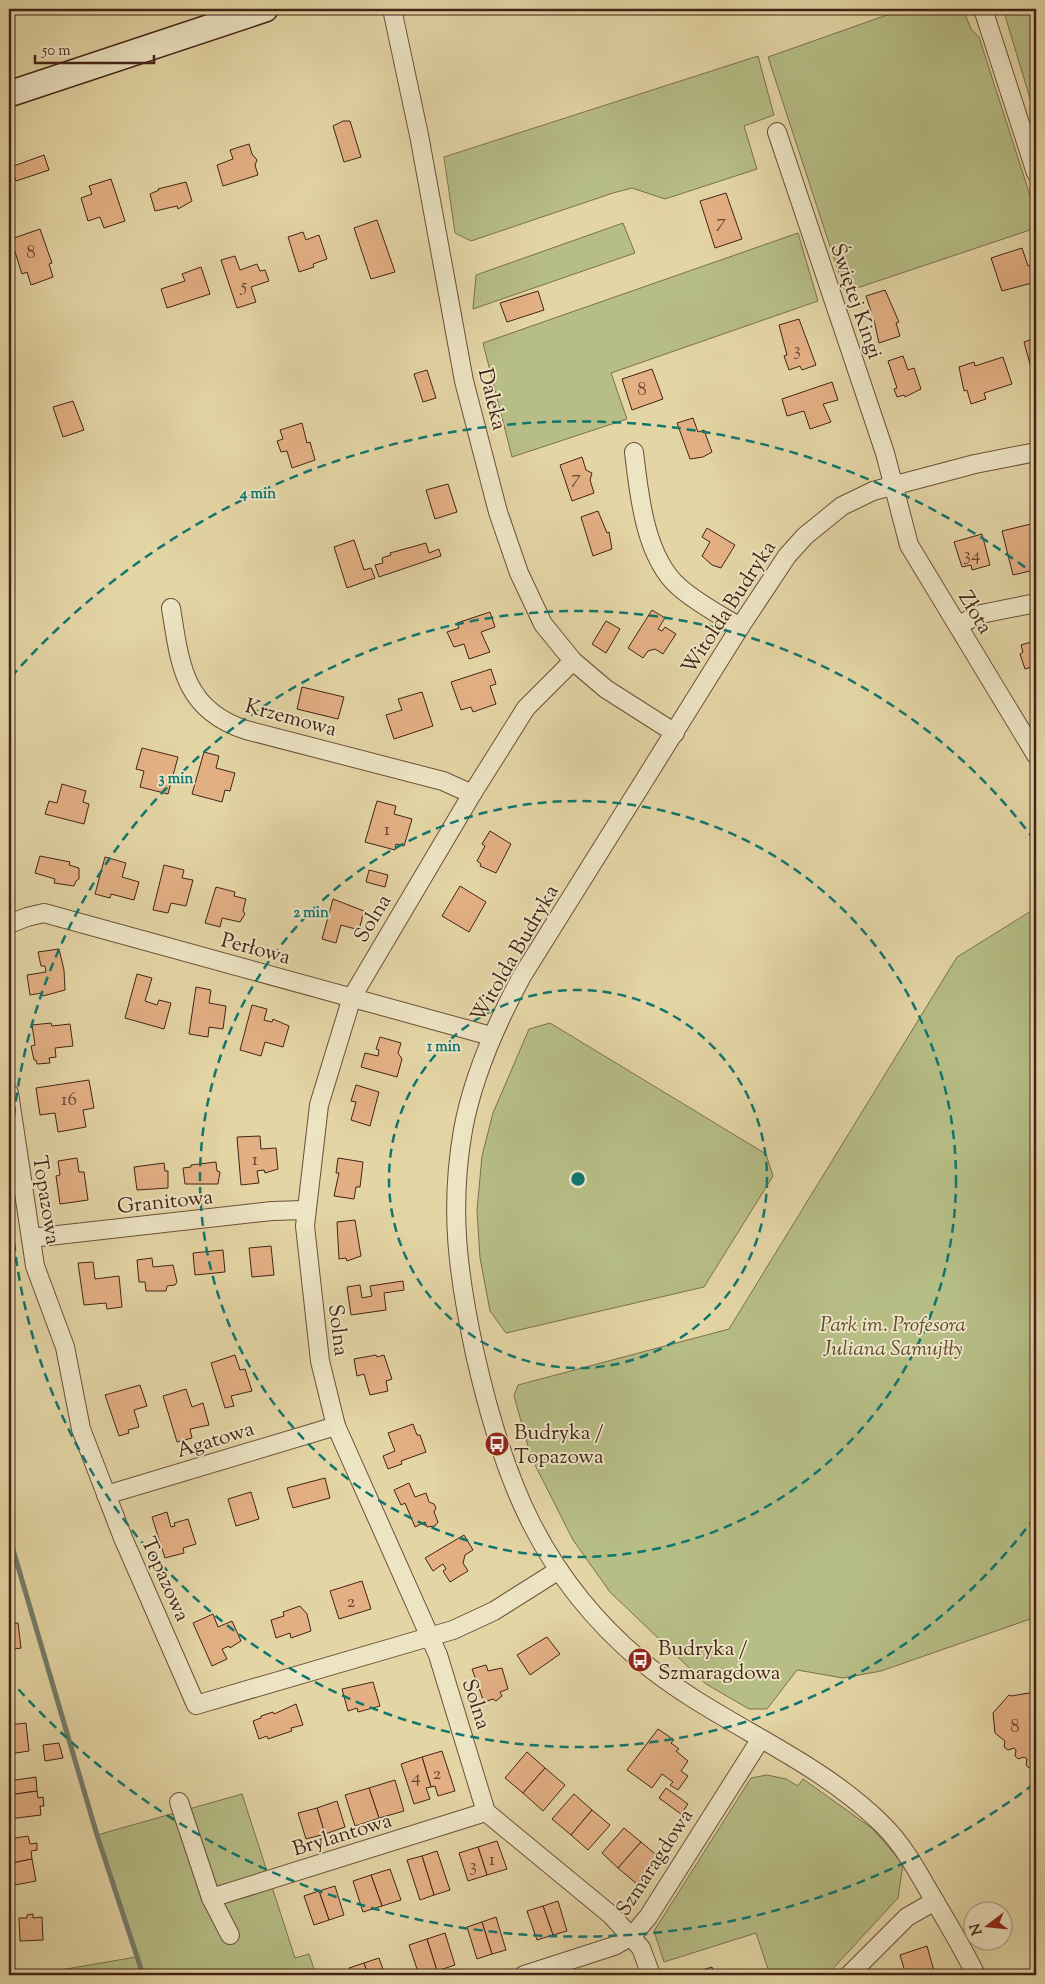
<svg xmlns="http://www.w3.org/2000/svg" width="1045" height="1984" font-family="'Sorts Mill Goudy',serif">
	<rect width="100%" height="100%" fill="#e4d5a5"/>
	<filter id="stains"><feTurbulence type="fractalNoise" baseFrequency=".004" numOctaves="4"/><feColorMatrix values="0 0 0 0 .2 0 0 0 0 .09 0 0 0 0 .02 0 0 0 .5 -.17"/></filter>
	<radialGradient id="worn" r=".72"><stop offset=".6" stop-color="#630" stop-opacity="0"/><stop offset="1" stop-color="#630" stop-opacity=".3"/></radialGradient>
	<g fill="#b6bd85" stroke="#7c704e">
		<path d="M904 9H963L971 29 979 37 1036 214V228L845 292 768 57Z"/>
		<path d="M1003 9H1036V118Z"/>
		<path d="M758 56 774 115 744 126 757 169 665 199 632 188 613 193 471 241 455 233 444 157Z"/>
		<path d="M623 223 635 253 473 309 476 275Z"/>
		<path d="M798 233 818 301 611 373 627 419 512 457 483 343Z"/>
		<path d="M1036 908V1617L881 1671 843 1678 797 1670 767 1709H749L706 1684 610 1592 573 1540 531 1457 514 1396 518 1385 729 1329 957 957Z"/>
		<path d="M550 1023 766 1154 773 1176 704 1287 506 1333 490 1311 480 1258 477 1210 482 1156 493 1113 529 1029Z"/>
		<path d="M767 1775 786 1779 798 1786 803 1779 873 1829 903 1864 898 1898 827 1975H770L756 1933 664 1962 654 1931 751 1778Z"/>
		<path d="M242 1794 295 1958 309 1954 316 1975H31L136 1957 106 1860 97 1835Z"/>
	</g>
	<g fill="none" stroke-linecap="round" stroke-linejoin="round">
		<path stroke="#747d6c" stroke-width="5" d="M9 1536 97 1835 143 1975"/>
	</g>
	<g fill="#e3b084" stroke="#432316">
		<path d="M343 121H350L361 157 344 162 333 126Z"/>
		<path d="M249 144 252 154 257 160 255 165 258 175 223 186 217 165 233 159 230 150Z"/>
		<path d="M44 155 49 170 16 181 11 167Z"/>
		<path d="M111 179 125 221 104 228 100 217 88 221 81 198 92 194 89 186Z"/>
		<path d="M186 182 192 201 178 209 177 206 155 211 150 194 159 190 158 189Z"/>
		<path d="M726 193 742 239 715 248 700 201Z"/>
		<path d="M377 220 395 272 371 279 354 228Z"/>
		<path d="M40 229 52 263 49 264 53 277 31 285 27 272 22 274 11 239Z"/>
		<path d="M303 232 306 240 319 235 327 259 313 264 314 267 299 272 288 237Z"/>
		<path d="M1022 248 1028 266 1032 265 1036 282 1002 291 991 258Z"/>
		<path d="M235 256 240 270 257 264 260 271 265 270 269 281 251 287 256 302 237 308 221 260Z"/>
		<path d="M201 267 210 294 167 308 161 289 185 281 182 274Z"/>
		<path d="M885 290 899 322 896 323 900 336 879 343 874 320 872 321 869 312 871 311 866 296Z"/>
		<path d="M538 291 544 310 507 322 500 303Z"/>
		<path d="M799 319 816 365 802 370 800 366 789 370 784 356 787 355 779 325Z"/>
		<path d="M1036 338V386L1024 342Z"/>
		<path d="M903 356 908 370 914 368 921 389 905 397 904 395 897 397 894 389 897 388 888 361Z"/>
		<path d="M1003 357 1012 384 984 393 986 399 971 404 967 390 964 391 959 367 974 362 975 366Z"/>
		<path d="M652 369 663 399 632 410 622 379Z"/>
		<path d="M427 370 436 398 423 402 414 374Z"/>
		<path d="M832 382 838 400 823 404 831 422 810 429 804 411 787 416 782 399Z"/>
		<path d="M73 401 84 430 63 437 53 407Z"/>
		<path d="M693 418 698 432 704 430 712 452 703 457 690 459 677 423Z"/>
		<path d="M302 423 307 443 310 442 315 460 292 468 287 451 281 452 277 441 283 439 280 430Z"/>
		<path d="M582 457 586 470 592 473 590 480 594 493 572 501 560 465Z"/>
		<path d="M448 484 457 512 435 519 426 490Z"/>
		<path d="M598 511 607 533 609 532 612 549 593 556 581 517Z"/>
		<path d="M1031 524 1036 545V560L1032 561 1034 570 1013 575 1002 531Z"/>
		<path d="M707 528 735 545 721 568 712 565 702 556 710 542 702 537Z"/>
		<path d="M982 534 990 565 972 570 971 565 962 567 954 542Z"/>
		<path d="M354 540 364 570 371 568 375 578 347 588 334 547Z"/>
		<path d="M426 543 429 553 439 549 441 556 379 577 375 565 383 563 382 558 391 555 390 553Z"/>
		<path d="M652 610 665 618 658 629 662 631 665 627 676 634 663 654 655 649 648 651 643 658 628 648Z"/>
		<path d="M490 612 495 627 481 632 490 652 469 659 464 644 454 647 447 632 459 628 457 623Z"/>
		<path d="M606 621 620 629 606 653 592 644Z"/>
		<path d="M1031 642H1036V673L1034 666 1025 669 1020 654 1023 652 1021 645Z"/>
		<path d="M491 669 496 684 490 686 496 704 473 712 471 707 461 710 451 682Z"/>
		<path d="M302 687 344 697 338 719 297 709Z"/>
		<path d="M422 692 433 726 394 739 386 715 402 710 398 699Z"/>
		<path d="M142 748 178 757 168 794 140 787 144 771 136 769Z"/>
		<path d="M204 752 219 756 216 768 235 773 230 791 225 790 222 802 192 794Z"/>
		<path d="M62 784 86 791 83 802 89 804 84 824 45 814 49 801 57 803Z"/>
		<path d="M377 801 396 806 394 814 412 819 404 846 396 844 395 850 365 842Z"/>
		<path d="M490 831 511 844 496 873 480 866 481 864 477 861 485 846 482 844Z"/>
		<path d="M40 856 70 862 69 865 79 868V879L76 881 74 886 54 883 55 879 35 873Z"/>
		<path d="M105 857 126 863 122 877 139 882 134 900 111 894 110 898 95 894Z"/>
		<path d="M164 865 184 870 182 878 193 880 186 906 171 903 168 913 153 910Z"/>
		<path d="M369 870 388 875 385 887 366 882Z"/>
		<path d="M460 886 486 902 469 932 442 916Z"/>
		<path d="M216 887 235 892 234 896 246 899 243 911 245 914 240 922 222 918 220 927 205 923Z"/>
		<path d="M333 899 364 911 359 930 341 925 336 943 322 939Z"/>
		<path d="M59 949 64 970 65 990 43 996 42 993 30 995 27 975 46 972 45 966H41L38 952Z"/>
		<path d="M137 974 152 978 145 1001 157 1005 159 1000 171 1003 164 1029 125 1018Z"/>
		<path d="M196 987 211 990 209 1003 226 1006 223 1029 209 1027 208 1037 189 1034Z"/>
		<path d="M252 1005 267 1009 264 1020 272 1022 273 1019 289 1026 283 1047 265 1042 261 1056 240 1050Z"/>
		<path d="M51 1023 52 1026 70 1024 73 1046 55 1048 56 1057 49 1058 50 1063 37 1064 36 1060H34L31 1046 35 1045 32 1025Z"/>
		<path d="M380 1037 401 1043 398 1053 402 1059 397 1077 361 1067 365 1053 378 1056 379 1050 376 1049Z"/>
		<path d="M89 1080 94 1108 83 1110 86 1127 58 1132 55 1113 40 1115 36 1088Z"/>
		<path d="M356 1085 379 1092 370 1126 351 1120 356 1102 351 1101Z"/>
		<path d="M260 1136 261 1149 276 1148 278 1169 265 1173 264 1170 257 1171 259 1183 241 1185 237 1137Z"/>
		<path d="M77 1158 79 1172H84L88 1200 60 1204 56 1176 60 1175 58 1161Z"/>
		<path d="M338 1158 363 1162 360 1187H356L354 1199 334 1196 339 1173H336Z"/>
		<path d="M216 1162 217 1171 220 1172 218 1184H185L183 1168 191 1167V1165Z"/>
		<path d="M164 1163 165 1171H168V1188L137 1190 134 1167Z"/>
		<path d="M355 1220 361 1256 347 1261 346 1258 339 1259 337 1222Z"/>
		<path d="M271 1246 274 1275 252 1277 249 1248Z"/>
		<path d="M223 1250 225 1272 195 1275 193 1253Z"/>
		<path d="M152 1258 153 1267 173 1265 177 1282 175 1285 167 1286 166 1291H146L145 1282H139L137 1260Z"/>
		<path d="M93 1262 95 1279 119 1276 122 1307 107 1309 106 1303 84 1305 78 1263Z"/>
		<path d="M403 1281 404 1290 384 1293 386 1310 351 1315 347 1287 360 1285 362 1298 372 1296 370 1286Z"/>
		<path d="M235 1355 240 1370 245 1369 252 1391 231 1396 234 1406 225 1408 211 1363Z"/>
		<path d="M376 1355 377 1357 384 1355 392 1379 386 1381 388 1391 370 1395 364 1374 357 1376 354 1359Z"/>
		<path d="M140 1385 147 1406 134 1410 139 1427 128 1430 129 1433 119 1436 105 1395Z"/>
		<path d="M186 1389 192 1407 203 1403 209 1425 190 1429 192 1438 177 1442 163 1396Z"/>
		<path d="M413 1424 417 1435H420L426 1452 401 1461 402 1464 388 1469 383 1456 395 1451 388 1433Z"/>
		<path d="M325 1478 330 1498 293 1508 287 1488Z"/>
		<path d="M409 1483 415 1497 426 1493 429 1502 434 1504 436 1508 434 1512 438 1522 435 1526 427 1527 425 1522 415 1527 405 1503 401 1505 394 1490Z"/>
		<path d="M251 1492 259 1519 236 1526 228 1499Z"/>
		<path d="M167 1512 171 1527 175 1526 174 1523 188 1519 196 1544 183 1548 184 1553 165 1558 152 1517Z"/>
		<path d="M464 1535 473 1550 465 1555 463 1563 468 1571 450 1582 443 1571 446 1569 443 1564 433 1571 425 1558Z"/>
		<path d="M362 1581 371 1609 339 1619 330 1591Z"/>
		<path d="M300 1606 307 1614 311 1631 291 1638 290 1633 276 1638 271 1620 284 1616 283 1612Z"/>
		<path d="M213 1614 218 1627 232 1621 241 1641 230 1648 229 1646 222 1649 227 1659 212 1666 193 1623Z"/>
		<path d="M18 1623 21 1648 9 1650V1624Z"/>
		<path d="M547 1637 560 1654 530 1675 517 1655Z"/>
		<path d="M486 1665 488 1671 502 1668 508 1689 500 1692 502 1696 496 1701 493 1699 484 1702 472 1669Z"/>
		<path d="M373 1682 380 1706 358 1712 357 1708 348 1711 342 1689Z"/>
		<path d="M1029 1693 1036 1700V1767L1029 1768 1026 1765 1027 1759 1024 1757 1018 1759 1015 1756 1016 1750 1014 1748 1008 1750 1004 1747 1005 1741 995 1733 993 1713 1009 1695 1011 1696Z"/>
		<path d="M296 1704 303 1725 291 1728 292 1731 268 1739 267 1736 259 1739 253 1721 261 1718V1716L273 1712 274 1714Z"/>
		<path d="M26 1723 29 1751 9 1754V1725Z"/>
		<path d="M658 1729 674 1740 671 1743 679 1749 676 1751 688 1761 681 1771 688 1776 678 1790 670 1785 673 1782 662 1774 652 1788 627 1770Z"/>
		<path d="M59 1743 63 1758 45 1761 43 1745Z"/>
		<path d="M442 1751 455 1791 438 1796 435 1786 431 1787 422 1757Z"/>
		<path d="M527 1752 545 1768 523 1793 505 1778Z"/>
		<path d="M422 1757 431 1787 426 1788 430 1799 414 1804 401 1764Z"/>
		<path d="M545 1768 565 1785 543 1811 523 1793Z"/>
		<path d="M36 1777 37 1791 9 1795V1781Z"/>
		<path d="M395 1780 404 1811 379 1818 369 1788Z"/>
		<path d="M369 1788 379 1818 355 1826 345 1795Z"/>
		<path d="M666 1788 688 1804 681 1814 659 1798Z"/>
		<path d="M37 1791 38 1798 43 1797 44 1806H40L41 1815 9 1819V1795Z"/>
		<path d="M574 1794 592 1810 571 1835 552 1819Z"/>
		<path d="M337 1801 345 1827 325 1834 317 1808Z"/>
		<path d="M317 1808 325 1834 306 1839 298 1813Z"/>
		<path d="M592 1810 610 1825 588 1850 571 1835Z"/>
		<path d="M624 1828 641 1842 618 1868 602 1853Z"/>
		<path d="M28 1836 30 1844 37 1843V1850L31 1851 32 1859 12 1863 9 1839Z"/>
		<path d="M497 1841 507 1869 487 1875 478 1847Z"/>
		<path d="M641 1842 660 1858 637 1884 618 1868Z"/>
		<path d="M478 1847 487 1875 468 1881 459 1853Z"/>
		<path d="M437 1851 450 1890 434 1895 422 1856Z"/>
		<path d="M422 1856 434 1895 420 1900 407 1860Z"/>
		<path d="M32 1859 36 1881 15 1885 14 1879 10 1880 9 1874 14 1873 12 1863Z"/>
		<path d="M390 1869 401 1900 382 1906 371 1875Z"/>
		<path d="M371 1875 382 1906 363 1912 353 1881Z"/>
		<path d="M335 1886 344 1915 329 1920 319 1891Z"/>
		<path d="M319 1891 329 1920 314 1925 304 1896Z"/>
		<path d="M558 1901 567 1931 553 1935 543 1906Z"/>
		<path d="M543 1906 553 1935 537 1940 527 1911Z"/>
		<path d="M33 1914V1918L42 1917 43 1940 20 1941 19 1918H27V1915Z"/>
		<path d="M496 1917 506 1950 492 1954 482 1922Z"/>
		<path d="M482 1922 492 1954 477 1959 467 1927Z"/>
		<path d="M445 1933 455 1965 437 1971 427 1939Z"/>
		<path d="M427 1939 437 1971 419 1975 409 1945Z"/>
		<path d="M927 1946 934 1971 919 1975H906L900 1955Z"/>
		<path d="M379 1958 385 1975H368L364 1963Z"/>
		<path d="M364 1963 368 1975H351L349 1968Z"/>
		<path d="M712 1967 714 1975H686Z"/>
	</g>
	<g fill="none" stroke-linecap="round" stroke-linejoin="round">
		<defs>
			<g id="street">
				<path d="M392 9 419 135 464 381 498 512 519 573 543 624 573 661 606 689 675 733"/>
				<path d="M983 9 1036 173"/>
				<path d="M777 132 885 453 909 545 1036 755"/>
				<path d="M634 452C639 495 645 557 679 587 697 603 720 615 740 627"/>
				<path d="M171 608C180 665 184 710 246 730L443 781 472 794"/>
				<path d="M958 625 981 614 1036 603"/>
				<path d="M573 661 526 708 472 794 352 997 319 1105 305 1226 320 1361 336 1426 438 1655 486 1812 611 1915 641 1948 651 1975"/>
				<path d="M9 924 27 917 44 913 491 1036"/>
				<path d="M9 1093 35 1266 65 1347 81 1429 123 1538 196 1705 453 1630 494 1611 559 1570"/>
				<path d="M31 1238 272 1211 305 1210"/>
				<path d="M106 1495 336 1426"/>
				<path d="M179 1802 211 1898 230 1935"/>
				<path d="M211 1898 486 1812"/>
				<path d="M524 1975 614 1946 632 1936 648 1917 760 1740"/>
				<path d="M849 1975 907 1917 935 1901"/>
				<path d="M976 1975C963 1949 949 1925 934 1900 919 1874 905 1847 883 1825 813 1755 715 1723 640 1660 540 1575 503 1478 475 1354 458 1275 449 1210 463 1130 473 1075 496 1024 522 976L740 627 787 556 805 536 842 506 873 491 975 464 1036 452"/>
			</g>
			<path id="secondary" d="M9 94 265 9"/>
		</defs>
		<use href="#street" stroke="#6b503a" stroke-width="20"/>
		<use href="#secondary" stroke="#432316" stroke-width="28"/>
		<use href="#street" stroke="#ede4c4" stroke-width="18"/>
		<use href="#secondary" stroke="#ede4c4" stroke-width="25"/>
	</g>
	<g fill="none" stroke="#0f766e" stroke-width="2.5" stroke-dasharray="9 6">
		<circle cx="578" cy="1179" r="189"/>
		<circle cx="578" cy="1179" r="378"/>
		<path d="M1035 1517A568 568 0 1 1 1035 841"/>
		<path d="M1034 1784A757 757 0 0 1 11 1681M11 677A757 757 0 0 1 1034 574"/>
	</g>
	<defs>
		<symbol id="bus-disc" viewBox="-11 -11 22 22"><circle r="9.5" fill="#8f2418" stroke="#ede4c4"/><path d="M-5-6H5V4H4V6H2V4H-2V6H-4V4H-5ZM-3.5-4V0h7V-4ZM-3.5 1.2v1.5H-2V1.2ZM2 1.2v1.5H3.5V1.2Z" fill="#fff"/></symbol>
	</defs>
	<g fill-rule="evenodd">
		<use href="#bus-disc" x="483" y="1430" width="28" height="28"/>
		<use href="#bus-disc" x="626" y="1646" width="28" height="28"/>
	</g>
	<g text-anchor="middle" stroke-width="4" stroke-linejoin="round" paint-order="stroke">
		<g font-size="19" fill="#6b4632">
			<text x="721" y="227">7</text>
			<text x="31" y="258">8</text>
			<text x="244" y="291">5</text>
			<text x="797" y="355">3</text>
			<text x="642" y="395">8</text>
			<text x="576" y="483">7</text>
			<text x="972" y="560">34</text>
			<text x="387" y="835">1</text>
			<text x="69" y="1105">16</text>
			<text x="255" y="1165">1</text>
			<text x="351" y="1607">2</text>
			<text x="1015" y="1732">8</text>
			<text x="437" y="1779">2</text>
			<text x="416" y="1782">4</text>
			<text x="492" y="1865">1</text>
			<text x="473" y="1871">3</text>
		</g>
		<g font-size="21" fill="#432316" stroke="#ede4c4">
			<text transform="translate(857 301) rotate(71)" y="7">Świętej Kingi</text>
			<text transform="translate(493 399) rotate(76)" y="7">Daleka</text>
			<text transform="translate(728 607) rotate(-57)" y="7">Witolda Budryka</text>
			<text transform="translate(976 612) rotate(59)" y="7">Złota</text>
			<text transform="translate(291 717) rotate(15)" y="7">Krzemowa</text>
			<text transform="translate(372 918) rotate(-59)" y="7">Solna</text>
			<text transform="translate(256 948) rotate(15)" y="7">Perłowa</text>
			<text transform="translate(514 953) rotate(-60)" y="7">Witolda Budryka</text>
			<text transform="translate(47 1200) rotate(81)" y="7">Topazowa</text>
			<text transform="translate(165 1201) rotate(-6)" y="7">Granitowa</text>
			<text transform="translate(339 1330) rotate(83)" y="7">Solna</text>
			<text transform="translate(215 1439) rotate(-17)" y="7">Agatowa</text>
			<text transform="translate(166 1579) rotate(66)" y="7">Topazowa</text>
			<text transform="translate(477 1704) rotate(72)" y="7">Solna</text>
			<text transform="translate(342 1834) rotate(-17)" y="7">Brylantowa</text>
			<text transform="translate(654 1862) rotate(-57)" y="7">Szmaragdowa</text>
		</g>
		<g font-size="21" font-style="italic" fill="#604a32" stroke="#ede4c4">
			<text x="893" y="1331">Park im. Profesora<tspan x="893" dy="24">Juliana Samujłły</tspan></text>
		</g>
		<g font-size="21" fill="#432316" stroke="#ede4c4" text-anchor="start">
			<text x="514" y="1439">Budryka /<tspan x="514" dy="24">Topazowa</tspan></text>
			<text x="658" y="1655">Budryka /<tspan x="658" dy="24">Szmaragdowa</tspan></text>
		</g>
	</g>
	<circle cx="578" cy="1179" r="8" fill="#0f766e" stroke="#ede4c4" stroke-width="2.5"/>
	<g font-size="15" text-anchor="middle" font-weight="bold" fill="#0f766e" stroke="#ede4c4" stroke-width="4" stroke-linejoin="round" paint-order="stroke">
		<text x="258" y="498">4 min</text>
		<text x="176" y="783">3 min</text>
		<text x="311" y="917">2 min</text>
		<text x="444" y="1051">1 min</text>
	</g>
	<rect width="1045" height="1984" fill="none" stroke="#e4d5a5" stroke-width="30"/>
	<rect x="10" y="10" width="1025" height="1964" fill="none" stroke="#432316" stroke-width="2.5"/>
	<rect x="15" y="15" width="1015" height="1954" fill="none" stroke="#432316"/>
	<g transform="translate(988 1926) rotate(254)"><circle r="24" fill="#ede4c4" stroke="#a9977e"/>
	<path d="M0-4L9 19L0 12L-9 19Z" fill="#8f2418"/>
	<text y="-8" font-size="14" font-weight="bold" text-anchor="middle" fill="#432316">N</text>
	</g>
	<path d="M35 55v8h119v-8" fill="none" stroke="#432316" stroke-width="2.5"/>
	<text x="42" y="55" font-size="15" fill="#432316" stroke="#ede4c4" stroke-width="4" paint-order="stroke">50 m</text>
	<rect width="100%" height="100%" filter="url(#stains)"/>
	<rect width="100%" height="100%" fill="url(#worn)"/>
</svg>
